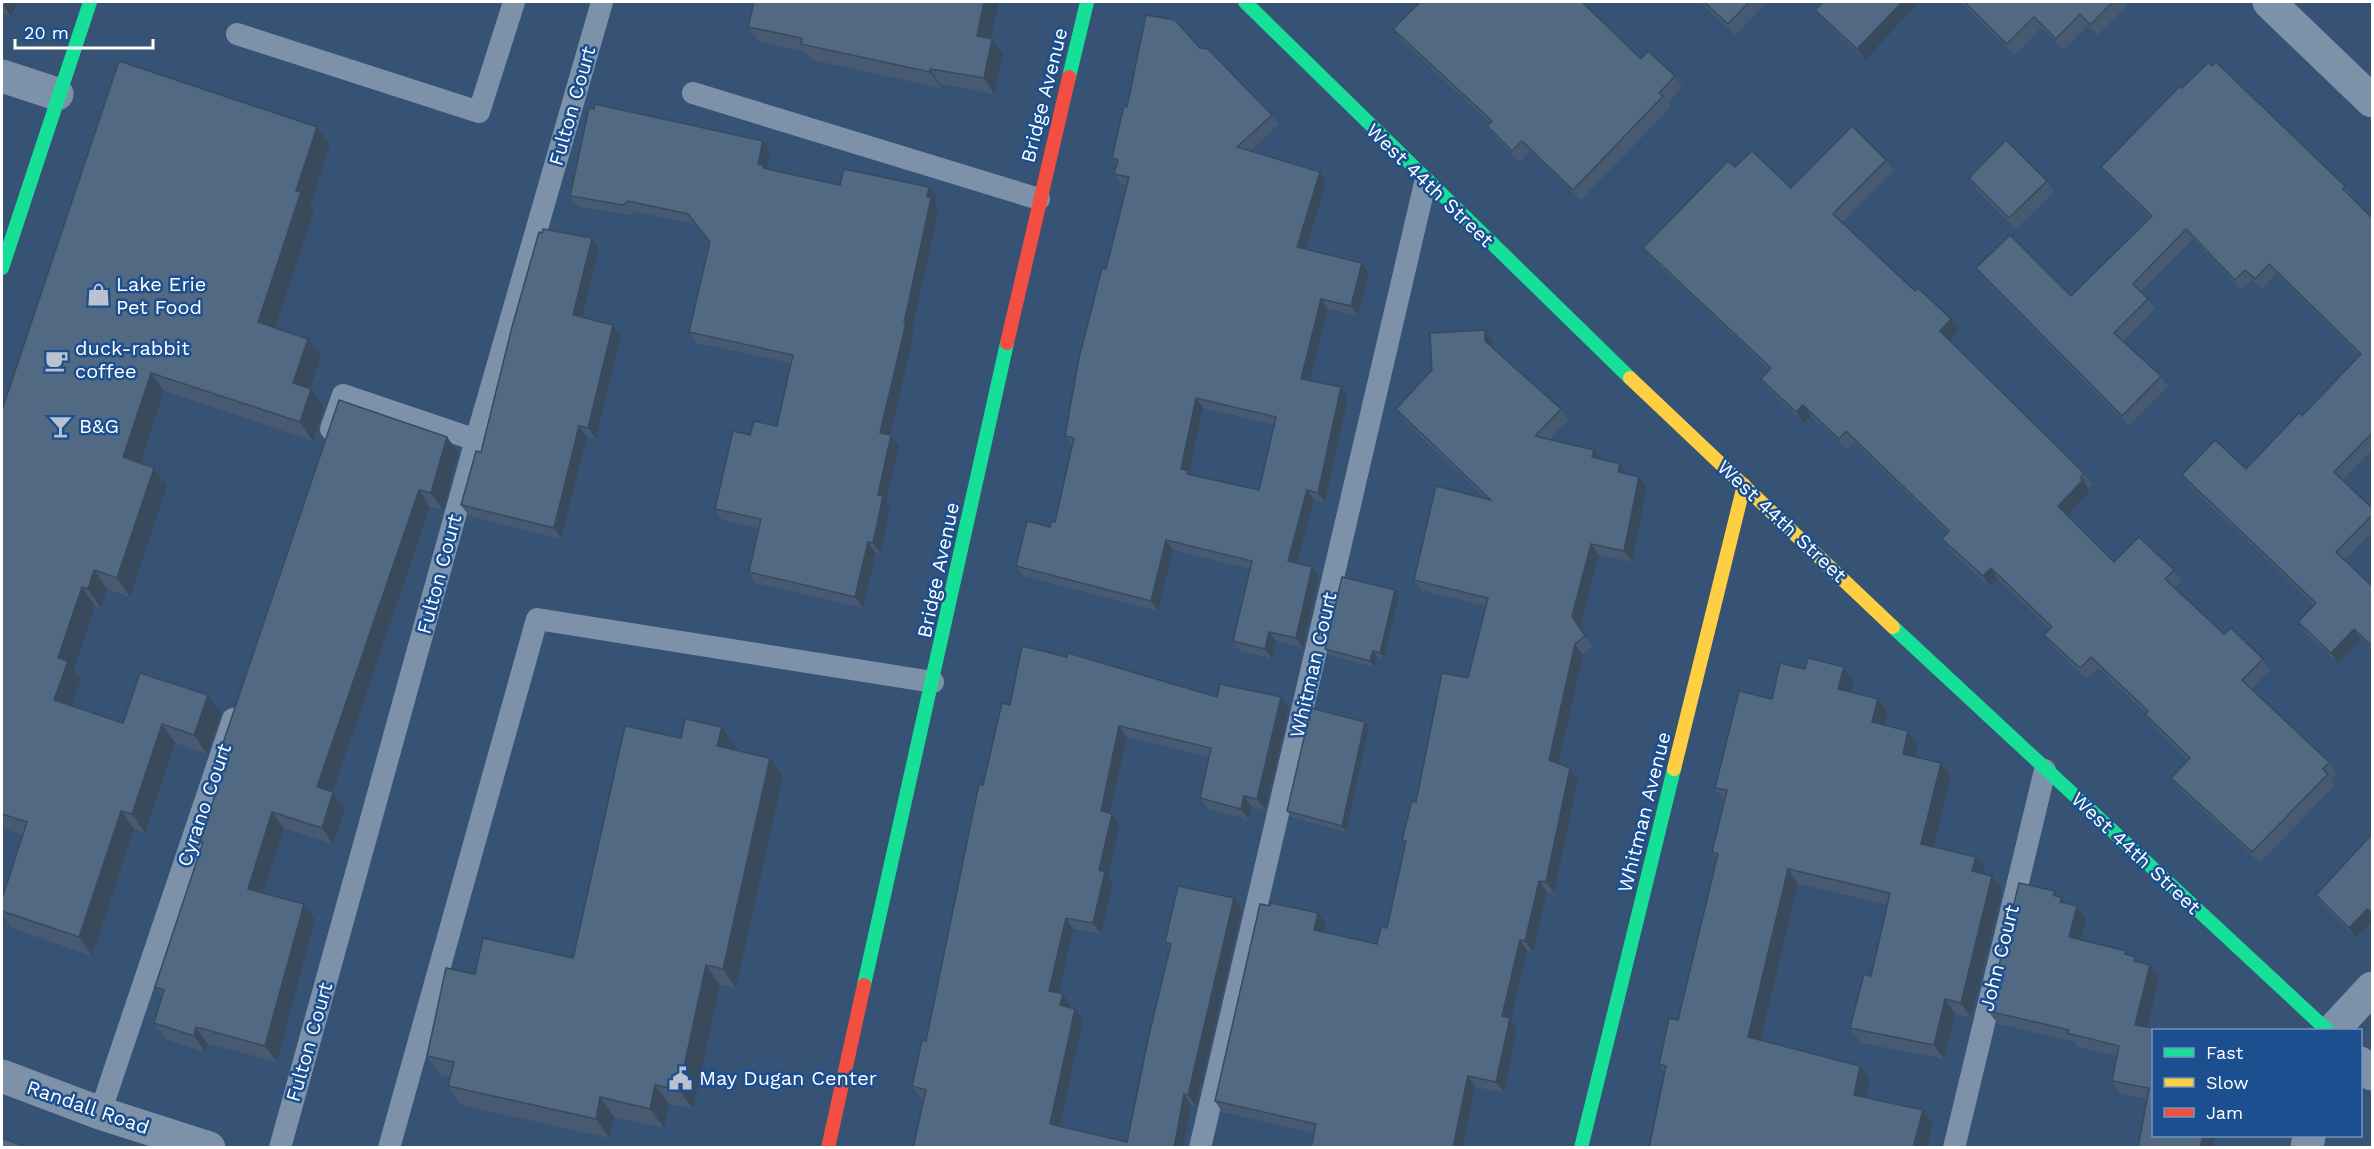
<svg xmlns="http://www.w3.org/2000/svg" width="2374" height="1149" font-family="'Work Sans',sans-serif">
	<rect width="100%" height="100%" fill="#365274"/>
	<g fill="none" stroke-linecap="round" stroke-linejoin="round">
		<g stroke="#7d92a8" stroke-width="22">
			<path d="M237 34 479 112 514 2"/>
			<path d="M693 93 1039 199"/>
			<path d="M331 429 343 395 476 440"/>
			<path d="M100 1113 233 719"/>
			<path d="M280 1148 476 440 602 2"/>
			<path d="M389 1148 537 619 933 682"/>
			<path d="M1200 1148 1425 183"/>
			<path d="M1954 1148 2045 770"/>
		</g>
		<g stroke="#7d92a8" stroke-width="33">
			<path d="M2269 2 2372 101"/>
			<path d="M2 76 57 94"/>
			<path d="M2333 1030 2372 988"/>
			<path d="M2360 1063 2372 1074"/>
			<path d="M2 1076 100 1113 209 1148"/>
			<path d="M2307 1148 2309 1136"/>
		</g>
		<g stroke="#16e098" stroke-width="14">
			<path d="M1245 2 1630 378"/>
			<path d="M1069 77 1087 2"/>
			<path d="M2 268 90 2"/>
			<path d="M1893 627 2327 1030"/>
			<path d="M864 985 1007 343"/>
			<path d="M1581 1148 1674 769"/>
		</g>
		<g stroke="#ffcf43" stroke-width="14">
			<path d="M1630 378 1893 627"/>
			<path d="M1674 769 1744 485"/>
		</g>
		<g stroke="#f24e42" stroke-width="14">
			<path d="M1007 343 1069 77"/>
			<path d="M828 1148 864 985"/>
		</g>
	</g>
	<g fill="#475a72" fill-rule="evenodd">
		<path d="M2 2 11 17 2 14Z"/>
		<path d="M1700 2H1765L1766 3 1735 35Z"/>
		<path d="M1920 2 1865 60 1823 20 1815 10Z"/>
		<path d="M1961 2H2124L2127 6 2098 35 2088 25 2064 50 2041 28 2015 55Z"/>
		<path d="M748 27 990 39 1003 55 994 94 940 84 941 88 812 60 806 52 759 42Z"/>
		<path d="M1393 29 1641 59 1675 76 1682 87 1668 103 1671 107 1581 200 1530 151 1520 162 1495 137 1487 126 1490 123 1401 40Z"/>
		<path d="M2182 88 2345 186 2352 196 2351 197 2373 219V450L2343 480 2373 509V531L2344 560 2373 587V650L2361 639 2338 663 2305 632 2298 622 2314 605 2189 485 2182 475 2246 469 2302 416 2360 356 2276 274 2262 289 2252 280 2242 290 2193 239 2141 292 2148 299 2155 309 2123 341 2161 376 2168 386 2129 426 1983 278 1976 268 2071 296 2150 217 2108 177 2101 167Z"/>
		<path d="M1127 107 1272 115 1279 124 1250 151 1326 182 1306 249 1362 263 1369 272 1358 316 1328 309 1310 381 1341 387 1348 397 1325 503 1314 500 1297 563 1319 577 1303 648 1276 641 1272 659 1240 651 1233 641 1250 569 1173 550 1158 611 1023 576 1016 566 1055 522 1073 446 1065 436 1106 269 1127 185 1121 184 1114 174 1117 165 1112 158ZM1203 408 1274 425 1259 490 1190 475 1189 473Z"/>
		<path d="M317 127 330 145 310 206 314 211 275 328 321 357 311 389 324 408 313 441 164 391 140 463 154 468 167 486 130 597 107 589 101 608 95 606 74 670 81 680 72 706 123 723 221 714 207 754 175 743 145 833 134 829 92 956 11 928 2 915V899L23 835 2 828V410Z"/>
		<path d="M770 152 767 169 840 185 929 187 937 198 935 204 939 209 912 331 914 334 890 435 899 446 886 501 890 507 881 554 876 553 863 608 756 583 749 572 759 528 722 520 715 509 750 435 777 426 791 363 696 343 689 332 710 243 695 224 636 212 630 215 578 207 570 196Z"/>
		<path d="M1886 160 1894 171 1842 223 1915 291 1951 319 1959 330 1949 340 2084 473 2092 484 2088 488 2090 491 2067 515 2114 562 2174 570 2182 581 2175 588 2224 634 2263 659 2270 670 2252 689 2329 762 2337 773 2331 779 2335 785 2260 863 2179 788 2171 778 2188 760 2152 725 2145 714 2146 713 2098 668 2087 679 2052 646 2044 635 2050 629 1998 579 1990 587 1950 550 1942 539 1948 533 1854 442 1847 449 1811 416 1804 423 1769 390 1761 379 1770 370 1651 258 1643 248 1735 167 1791 188Z"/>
		<path d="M1969 178 2047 181 2054 192 2016 229 1976 189Z"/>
		<path d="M592 238 599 249 582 317 621 336 596 439 587 437 561 539 469 516 461 505Z"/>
		<path d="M1485 330 1492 341 1493 348 1561 409 1568 420 1550 439 1600 459 1627 474 1647 488 1632 562 1599 555 1580 627 1593 647 1583 655 1559 764 1570 768 1578 779 1554 893 1547 892 1533 952 1527 951 1511 1020 1517 1029 1504 1093 1475 1087 1463 1148H1311L1314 1133 1222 1112 1215 1101 1326 924 1324 932 1377 944 1387 928 1405 845 1402 840 1416 802 1468 678 1486 606 1422 591 1414 580 1486 499 1404 420 1396 409Z"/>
		<path d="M447 437 458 453 443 510 430 507 333 792 345 809 333 844 284 828 263 893 315 920 277 1062 208 1044 205 1052 165 1039 154 1023 162 997 155 987 202 845 200 841 228 755 222 746Z"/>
		<path d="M1395 590 1399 596 1384 658 1377 657 1374 667 1329 655 1325 649Z"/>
		<path d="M1854 682 1852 692 1888 713 1885 725 1918 745 1916 757 1941 763 1951 777 1934 847 1986 871 1985 874 1992 876 2002 890 1971 1018 1955 1014 1944 1059 1861 1043 1850 1028 1871 976 1888 905 1798 884 1761 1041 1870 1080 1866 1098 1933 1124 1927 1148H1649L1664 1072 1659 1064 1678 1020 1717 859 1712 852 1724 801 1715 788 1772 699Z"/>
		<path d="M1217 697H1281L1289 708 1265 810 1252 807 1249 820 1208 809 1200 798 1209 757 1127 737 1110 814H1112L1120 825 1108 876 1113 883 1101 934 1073 929 1059 993 1070 1005V1008L1075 1009 1083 1020 1060 1126 1127 1142 1170 949 1165 942 1234 898 1242 909 1196 1106 1191 1105 1183 1148H913L924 1098 920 1097 912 1086 926 1041 983 785 1010 705Z"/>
		<path d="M722 727 735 746 734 750 783 777 736 988 720 985 693 1109 669 1104 664 1128 614 1117 609 1138 461 1105 448 1086 450 1077 440 1075 427 1056 475 974 573 958 681 738Z"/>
		<path d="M1369 727 1346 832 1291 817 1287 811Z"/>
		<path d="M2373 833V920L2356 938 2323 905 2316 895Z"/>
		<path d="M2055 891 2059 897 2066 903 2077 906 2086 919 2081 940 2135 957 2138 962 2150 965 2159 978 2147 1027 2215 1136 2212 1148H2138L2147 1099 2121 1094 2112 1081 2117 1056 2077 1047 2074 1042 1998 1024 1988 1011Z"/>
	</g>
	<g fill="#394a5c">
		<path d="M6 2H17L11 17 4 6Z"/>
		<path d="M984 2H999L987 51 977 36Z"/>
		<path d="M1902 2H1920L1865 60 1857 49Z"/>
		<path d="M992 39 1003 55 994 94 984 78Z"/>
		<path d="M930 69 940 84 941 88 930 72Z"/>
		<path d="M317 127 330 145 310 206 314 211 271 340 258 322 296 191Z"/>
		<path d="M763 141 770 152 767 169 772 176 758 164Z"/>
		<path d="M1320 172 1326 182 1304 256 1297 247Z"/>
		<path d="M929 187 937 198 935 204 939 209 912 331 914 334 888 444 880 433 904 323Z"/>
		<path d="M592 238 599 249 580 326 573 315Z"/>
		<path d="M1362 263 1369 272 1358 316 1351 306Z"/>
		<path d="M1321 299 1328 309 1308 389 1301 379Z"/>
		<path d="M1951 319 1959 330 1948 342 1940 331Z"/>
		<path d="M613 325 621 336 596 439 588 428Z"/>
		<path d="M1485 330 1492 341 1493 352 1485 341Z"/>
		<path d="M308 339 321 357 306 402 293 383Z"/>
		<path d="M151 373 164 391 136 476 123 457Z"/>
		<path d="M1341 387 1348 397 1325 503 1318 493Z"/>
		<path d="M311 389 324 408 313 441 300 422Z"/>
		<path d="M1196 398 1203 408 1189 473 1195 481 1181 469Z"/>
		<path d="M1803 405 1811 416 1804 423 1796 412Z"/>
		<path d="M579 426 587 437 561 539 554 528Z"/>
		<path d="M891 435 899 446 886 501 890 507 881 554 873 543 878 495Z"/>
		<path d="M447 437 458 453 443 510 431 493Z"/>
		<path d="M1594 450 1602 461 1592 457Z"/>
		<path d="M1620 464 1628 475 1618 472Z"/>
		<path d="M154 468 167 486 130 597 117 578Z"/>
		<path d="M1639 477 1647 488 1632 562 1624 551Z"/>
		<path d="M2083 480 2090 491 2065 517 2058 506Z"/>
		<path d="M419 490 430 507 329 803 317 787Z"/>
		<path d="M1307 490 1314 500 1295 571 1288 561Z"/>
		<path d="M1166 540 1173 550 1158 611 1151 601Z"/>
		<path d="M868 542 876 553 863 608 855 597Z"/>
		<path d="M1591 544 1599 555 1580 627 1593 647 1572 616Z"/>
		<path d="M1312 567 1319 577 1303 648 1296 638Z"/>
		<path d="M1991 568 1998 579 1990 587 1983 576Z"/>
		<path d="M94 570 107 589 101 608 88 589Z"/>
		<path d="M82 587 95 606 74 670 81 680 67 719 54 700 58 658Z"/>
		<path d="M1395 590 1399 596 1384 658 1380 653Z"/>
		<path d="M2354 629 2361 639 2338 663 2331 653Z"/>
		<path d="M1269 632 1276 641 1272 659 1265 649Z"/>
		<path d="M1575 644 1583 655 1557 771 1549 760Z"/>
		<path d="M1373 651 1377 657 1374 667 1370 661Z"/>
		<path d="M1844 667 1854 682 1848 703 1838 689Z"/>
		<path d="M208 695 221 714 207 754 194 735Z"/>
		<path d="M1281 697 1289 708 1265 810 1257 799Z"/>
		<path d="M1878 699 1888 713 1882 737 1872 722Z"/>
		<path d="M1365 722 1369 727 1346 832 1342 826Z"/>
		<path d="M162 724 175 743 145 833 132 814Z"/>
		<path d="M1119 726 1127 737 1108 822 1101 811Z"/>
		<path d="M722 727 735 746 731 765 717 746Z"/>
		<path d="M1908 731 1918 745 1913 768 1903 754Z"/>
		<path d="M770 758 783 777 736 988 723 969Z"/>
		<path d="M1941 763 1951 777 1931 859 1921 844Z"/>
		<path d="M1570 768 1578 779 1554 893 1546 882Z"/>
		<path d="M333 792 345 809 333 844 322 828Z"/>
		<path d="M1244 796 1252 807 1249 820 1241 809Z"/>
		<path d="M121 811 134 829 92 956 79 937Z"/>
		<path d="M272 812 284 828 259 905 248 889Z"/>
		<path d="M1112 814 1120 825 1108 876 1113 883 1101 934 1093 923 1099 870Z"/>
		<path d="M1976 857 1986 871 1982 886 1972 871Z"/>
		<path d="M1788 869 1798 884 1758 1052 1748 1037Z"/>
		<path d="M1992 876 2002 890 1971 1018 1961 1003Z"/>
		<path d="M1539 881 1547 892 1533 952 1525 941Z"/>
		<path d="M2055 891 2061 900 2062 898 2071 911 2053 895Z"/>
		<path d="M1234 898 1242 909 1196 1106 1188 1095Z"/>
		<path d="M304 904 315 920 277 1062 265 1046Z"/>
		<path d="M2077 906 2086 919 2079 950 2069 937Z"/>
		<path d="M2367 909 2373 917V920L2356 938 2349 928Z"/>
		<path d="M1318 913 1326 924 1322 941 1314 930Z"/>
		<path d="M1066 918 1073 929 1057 1002 1049 991Z"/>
		<path d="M1520 940 1527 951 1511 1020 1517 1029 1504 1093 1496 1082 1502 1016Z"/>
		<path d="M706 965 720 985 693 1109 679 1090Z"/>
		<path d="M2150 965 2159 978 2145 1038 2135 1025Z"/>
		<path d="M1063 994 1070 1005 1068 1016 1060 1005Z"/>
		<path d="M1945 999 1955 1014 1944 1059 1934 1045Z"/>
		<path d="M1075 1009 1083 1020 1058 1135 1050 1124Z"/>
		<path d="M196 1027 208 1044 205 1052 194 1036Z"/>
		<path d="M1860 1066 1870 1080 1864 1109 1854 1095Z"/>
		<path d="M1468 1076 1475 1087 1463 1148H1453Z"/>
		<path d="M655 1085 669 1104 664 1128 650 1109Z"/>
		<path d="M1184 1094 1191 1105 1183 1148H1174Z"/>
		<path d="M600 1097 614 1117 609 1138 596 1119Z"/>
		<path d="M1923 1110 1933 1124 1927 1148H1913Z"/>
		<path d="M2203 1136H2215L2212 1148H2200Z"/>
	</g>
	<g fill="#526984" stroke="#394a5c" stroke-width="1.5" fill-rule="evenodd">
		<path d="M2 2H6L4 6H2Z"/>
		<path d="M754 2H984L977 36 992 39 984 78 930 69V72L801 44 802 38 748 27Z"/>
		<path d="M1420 2H1582L1641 59 1648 51 1675 76 1659 93 1663 96 1573 190 1522 141 1512 151 1487 126 1492 121 1393 29Z"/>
		<path d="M1704 2H1749L1728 24Z"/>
		<path d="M1823 2H1902L1857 49 1815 10Z"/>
		<path d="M1965 2H2113L2090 25 2080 14 2056 39 2034 17 2007 44Z"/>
		<path d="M1146 15 1175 20 1200 48 1208 49 1272 115 1237 147 1320 172 1297 247 1362 263 1351 306 1321 299 1301 379 1341 387 1318 493 1307 490 1288 561 1312 567 1296 638 1269 632 1265 649 1233 641 1252 561 1166 540 1151 601 1016 566 1027 521 1050 527 1052 521 1055 522 1074 438 1065 436 1079 358 1102 268 1106 269 1129 177 1114 174 1118 160 1112 158 1124 105 1127 107ZM1196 398 1276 417 1259 490 1187 474 1188 471 1181 469Z"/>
		<path d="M119 61 317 127 296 191 301 192 258 322 308 339 293 383 311 389 300 422 151 373 123 457 154 468 117 578 94 570 88 589 82 587 58 658 68 661 54 700 123 723 140 673 208 695 194 735 162 724 132 814 121 811 79 937 2 911V899L27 822 2 814V410Z"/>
		<path d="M2216 62 2345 186 2343 189 2373 219V432L2334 472 2373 509V514L2336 552 2373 587V647L2354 629 2331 653 2298 622 2316 603 2182 475 2215 440 2246 469 2299 413 2302 416 2361 354 2269 264 2255 279 2245 270 2235 280 2186 229 2133 284 2148 299 2114 333 2161 376 2122 416 1976 268 2010 235 2071 296 2152 216 2101 167 2180 86 2182 88 2208 63 2212 66Z"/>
		<path d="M595 104 763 141 758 164 764 165 763 168 840 185 844 169 929 187 927 197 931 198 904 323H906L880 433 891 435 878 495 883 496 873 543 868 542 855 597 749 572 761 519 715 509 733 431 750 435 754 421 777 426 793 355 689 332 710 242 688 214 628 201 623 205 570 196 589 108 594 109Z"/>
		<path d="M1852 126 1886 160 1833 214 1915 291 1918 288 1951 319 1940 331 2084 473 2080 478 2083 480 2058 506 2114 562 2139 537 2174 570 2165 579 2224 634 2231 628 2263 659 2242 680 2329 762 2323 769 2328 774 2252 852 2171 778 2190 758 2145 714 2148 711 2091 657 2080 668 2044 635 2052 627 1991 568 1983 576 1942 539 1949 531 1846 431 1839 439 1803 405 1796 412 1761 379 1771 368 1643 248 1728 161 1735 167 1752 151 1791 188Z"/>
		<path d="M2006 140 2047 181 2009 218 1969 178Z"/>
		<path d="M543 229 592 238 573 315 613 325 588 428 579 426 554 528 461 505 476 451 481 452 512 327 539 232 542 233Z"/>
		<path d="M1485 330V341L1561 409 1535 436 1594 450 1592 457 1620 464 1618 472 1639 477 1624 551 1591 544 1572 616 1585 636 1575 644 1549 760 1570 768 1546 882 1539 881 1525 941 1520 940 1502 1016 1510 1018 1496 1082 1468 1076 1453 1147 1455 1148H1311L1316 1124 1215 1101 1260 904 1270 906 1271 903 1318 913 1314 930 1377 944 1381 927 1387 928 1406 841 1402 840 1412 801 1416 802 1442 673 1468 678 1488 598 1414 580 1436 486 1491 500 1396 409 1432 370 1430 333Z"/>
		<path d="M339 400 447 437 431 493 419 490 317 787 333 792 322 828 272 812 248 889 304 904 265 1046 196 1027 194 1036 154 1023 164 990 155 987 203 842 200 841 230 749 222 746Z"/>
		<path d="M1342 577 1395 590 1380 653 1373 651 1370 661 1325 649Z"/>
		<path d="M1022 646 1067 657 1068 653 1217 697 1220 684 1281 697 1257 799 1244 796 1241 809 1200 798 1211 748 1119 726 1101 811 1112 814 1099 870 1105 872 1093 923 1066 918 1049 991 1063 994 1060 1005 1075 1009 1050 1124 1127 1142 1149 1035 1171 944 1165 942 1178 886 1234 898 1188 1095 1184 1094 1174 1148H913L926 1090 912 1086 922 1040 926 1041 979 784 983 785 1002 703 1010 705Z"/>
		<path d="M1808 658 1844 667 1838 689 1878 699 1872 722 1908 731 1903 754 1941 763 1921 844 1976 857 1972 871 1992 876 1961 1003 1945 999 1934 1045 1850 1028 1864 974 1871 976 1890 893 1788 869 1748 1037 1860 1066 1854 1095 1923 1110 1913 1148H1649L1666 1066 1659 1064 1669 1018 1678 1020 1718 854 1712 852 1727 790 1715 788 1739 691 1772 699 1780 663 1805 669Z"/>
		<path d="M1311 708 1365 722 1342 826 1287 811Z"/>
		<path d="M685 719 722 727 717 746 770 758 723 969 706 965 679 1090 655 1085 650 1109 600 1097 596 1119 448 1086 454 1062 427 1056 446 968 475 974 483 938 573 958 625 726 681 738Z"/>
		<path d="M2373 833V909L2370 912 2367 909 2349 928 2316 895Z"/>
		<path d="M2019 883 2055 891 2053 895 2062 898 2060 902 2077 906 2069 937 2126 951 2125 954 2135 957 2134 961 2150 965 2135 1025 2163 1030H2154V1136H2203L2200 1148H2138L2149 1088 2112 1081 2119 1046 2067 1033 2069 1030 1988 1011Z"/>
		<path d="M2 1138 29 1148H2Z"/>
	</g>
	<defs>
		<symbol id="shop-bare" viewBox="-9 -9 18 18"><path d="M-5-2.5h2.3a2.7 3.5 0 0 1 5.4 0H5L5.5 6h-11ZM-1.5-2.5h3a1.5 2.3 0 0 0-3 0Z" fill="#b9c2ce" stroke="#1b4f8f" stroke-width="2.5" paint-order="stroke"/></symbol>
		<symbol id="cafe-bare" viewBox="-9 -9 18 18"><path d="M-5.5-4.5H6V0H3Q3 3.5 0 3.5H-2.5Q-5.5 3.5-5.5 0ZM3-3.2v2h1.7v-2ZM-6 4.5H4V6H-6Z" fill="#b9c2ce" stroke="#1b4f8f" stroke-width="2.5" paint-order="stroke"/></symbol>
		<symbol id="bar-bare" viewBox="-9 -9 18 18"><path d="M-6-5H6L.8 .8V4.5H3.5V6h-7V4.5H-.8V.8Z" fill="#b9c2ce" stroke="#1b4f8f" stroke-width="2.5" paint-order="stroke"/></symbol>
		<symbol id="civic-bare" viewBox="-9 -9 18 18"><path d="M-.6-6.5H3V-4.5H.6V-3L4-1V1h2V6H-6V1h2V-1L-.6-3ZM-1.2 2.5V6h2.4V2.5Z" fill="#b9c2ce" stroke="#1b4f8f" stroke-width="2.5" paint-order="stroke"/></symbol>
	</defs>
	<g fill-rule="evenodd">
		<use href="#shop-bare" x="82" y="278" width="33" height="33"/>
		<use href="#cafe-bare" x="40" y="344" width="33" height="33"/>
		<use href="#bar-bare" x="44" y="410" width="33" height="33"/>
		<use href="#civic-bare" x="664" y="1062" width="33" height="33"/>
	</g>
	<g text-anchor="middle" stroke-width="5" stroke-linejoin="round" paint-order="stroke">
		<g font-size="20" fill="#fff" stroke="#1b4f8f">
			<text transform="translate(1044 95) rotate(-76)" y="7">Bridge Avenue</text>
			<text transform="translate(572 106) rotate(-74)" y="7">Fulton Court</text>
			<text transform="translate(1430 185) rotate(44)" y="7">West 44th Street</text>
			<text transform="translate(1782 521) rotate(43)" y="7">West 44th Street</text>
			<text transform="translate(938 570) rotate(-78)" y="7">Bridge Avenue</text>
			<text transform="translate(439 574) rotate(-75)" y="7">Fulton Court</text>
			<text transform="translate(1313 665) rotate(-77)" y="7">Whitman Court</text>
			<text transform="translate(204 805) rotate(-71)" y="7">Cyrano Court</text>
			<text transform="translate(1644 812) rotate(-76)" y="7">Whitman Avenue</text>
			<text transform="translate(2136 853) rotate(43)" y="7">West 44th Street</text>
			<text transform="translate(1999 958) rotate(-76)" y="7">John Court</text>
			<text transform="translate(309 1042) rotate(-74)" y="7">Fulton Court</text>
			<text transform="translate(88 1107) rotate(19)" y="7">Randall Road</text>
		</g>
		<g font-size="20" fill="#fff" stroke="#1b4f8f" text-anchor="start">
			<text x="116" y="291">Lake Erie<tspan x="116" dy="23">Pet Food</tspan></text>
			<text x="75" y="355">duck-rabbit<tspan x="75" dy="23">coffee</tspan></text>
			<text x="79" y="433">B&amp;G</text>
			<text x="699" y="1085">May Dugan Center</text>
		</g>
	</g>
	<rect width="2374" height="1149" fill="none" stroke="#ffffff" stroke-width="6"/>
	<rect x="2152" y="1029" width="210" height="108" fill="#1b4f8f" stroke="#7695bc" stroke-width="1.5"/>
	<rect x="2164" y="1048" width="30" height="9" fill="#16e098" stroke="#7695bc" stroke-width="1.5"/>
	<text x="2206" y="1059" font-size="18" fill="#ffffff">Fast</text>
	<rect x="2164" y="1078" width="30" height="9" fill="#ffcf43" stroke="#7695bc" stroke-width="1.5"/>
	<text x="2206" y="1089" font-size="18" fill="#ffffff">Slow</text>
	<rect x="2164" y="1108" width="30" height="9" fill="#f24e42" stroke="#7695bc" stroke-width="1.5"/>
	<text x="2206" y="1119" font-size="18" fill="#ffffff">Jam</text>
	<path d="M15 39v9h138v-9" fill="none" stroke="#ffffff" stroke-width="3"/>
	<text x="24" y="39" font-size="18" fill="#ffffff" stroke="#1b4f8f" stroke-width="4.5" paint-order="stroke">20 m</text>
</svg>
